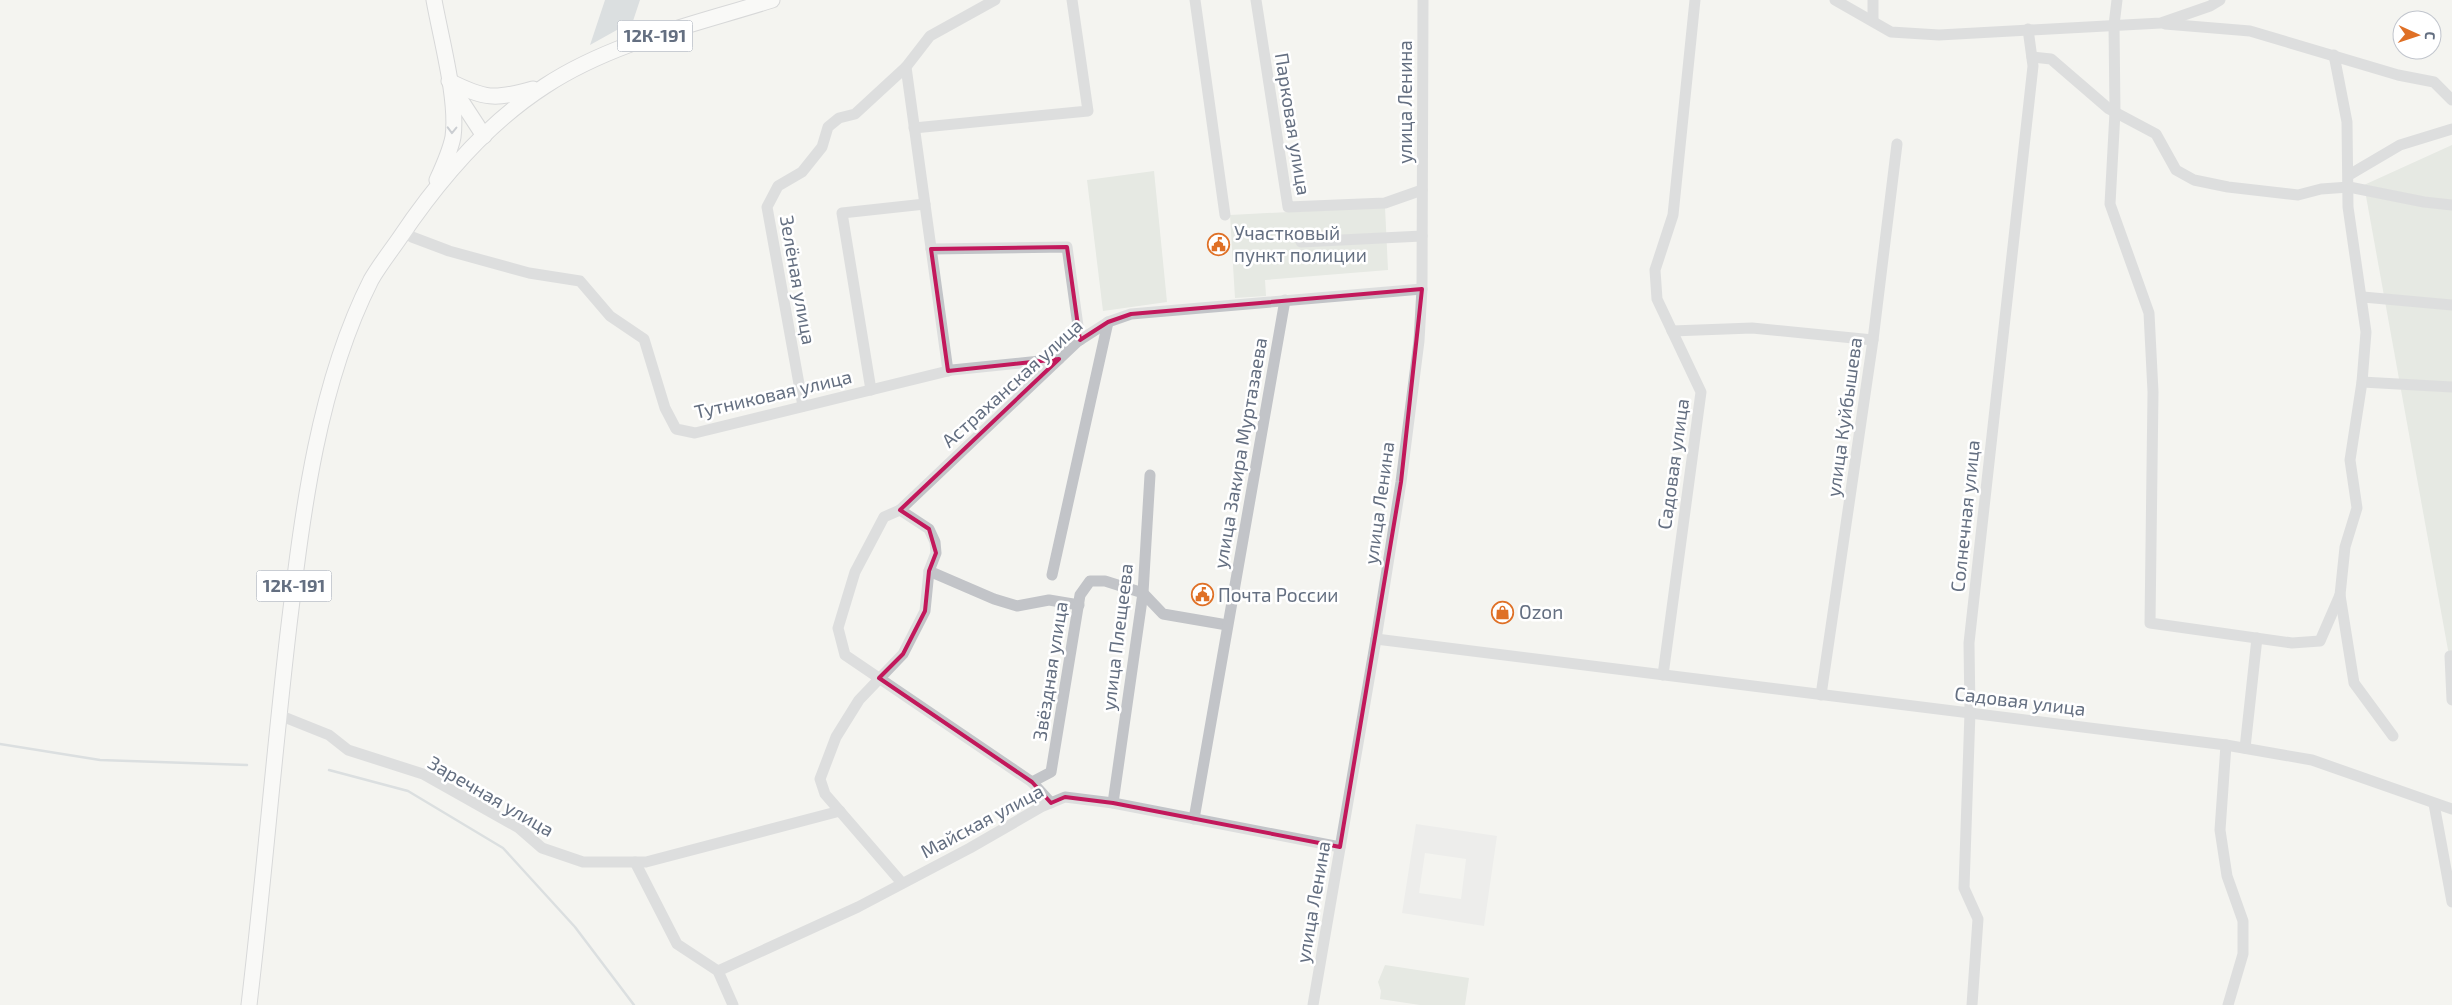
<svg xmlns="http://www.w3.org/2000/svg" width="2452" height="1005" font-family="'Exo 2',sans-serif">
	<rect width="100%" height="100%" fill="#f4f4f0"/>
	<path fill="#e4e5e4" fill-rule="evenodd" d="M1416 824 1497 836 1484 926 1402 913ZM1425 853 1466 859 1461 899 1419 893Z"/>
	<g fill="#d4dbd2">
		<path d="M2452 145V672L2364 185Z"/>
		<path d="M1154 171 1167 302 1103 311 1087 180Z"/>
		<path d="M1385 207 1388 270 1265 280 1266 296 1235 298 1230 215Z"/>
		<path d="M1385 965 1469 978 1465 1005H1420L1380 999 1381 991 1378 982Z"/>
	</g>
	<path fill="#bdc5cc" d="M605 0H640L633 21 590 45Z"/>
	<g fill="none" stroke-linecap="round" stroke-linejoin="round">
		<g stroke="#bdc5cc" stroke-width="2.5">
			<path d="M0 744 100 760 247 765"/>
			<path d="M329 770 408 791 503 848 575 927 634 1005"/>
		</g>
		<defs>
			<g id="major">
				<path d="M434 0C441 39 458 100 453 137 450 152 443 167 437 180"/>
				<path d="M449 81C485 99 494 100 533 89"/>
				<path d="M452 87 484 136"/>
				<path d="M249 1005C264 879 274 752 289 625 303 510 318 385 371 280 379 266 390 252 399 239 438 181 486 124 545 86 612 42 696 24 772 0"/>
			</g>
		</defs>
		<use href="#major" stroke="#b5b7bc" stroke-width="17"/>
		<g stroke="#c2c4c8" stroke-width="11">
			<path d="M1195 0 1225 215"/>
			<path d="M1256 0 1288 207 1385 203 1422 190"/>
			<path d="M1835 0 1891 32 1939 35 2161 23 2210 6 2220 0"/>
			<path d="M2117 0 2114 25 2115 112 2110 204 2149 313 2153 392 2150 623 2292 643 2320 641 2340 595"/>
			<path d="M1873 21V0"/>
			<path d="M2165 24 2250 31 2398 75 2434 82 2452 100"/>
			<path d="M2334 55 2347 122 2348 207 2366 332 2362 382 2350 460 2357 508 2345 547 2340 595 2354 683 2393 736"/>
			<path d="M2032 57 2051 59 2109 109 2156 134 2176 170 2194 180 2228 187 2298 195 2321 189 2349 187 2424 202 2452 205"/>
			<path d="M906 67 948 371"/>
			<path d="M914 128 1088 111 1072 0"/>
			<path d="M2349 175 2400 145 2452 129"/>
			<path d="M405 231 412 237 449 251 529 273 580 281 610 316 644 339 665 408 676 429 695 433 952 370 1059 359"/>
			<path d="M1301 242 1422 236"/>
			<path d="M931 249 1067 247 1080 340"/>
			<path d="M2363 297 2452 305"/>
			<path d="M1672 331 1752 328 1873 340"/>
			<path d="M2362 382 2452 387"/>
			<path d="M871 390 842 213 925 204"/>
			<path d="M803 406 767 207 778 186 802 172 822 147 828 127 839 118 855 114 906 67 930 36 995 0"/>
			<path d="M900 510 929 529 935 542 936 553 929 571 925 611 903 654 859 700 836 737 820 779 825 794 902 883"/>
			<path d="M929 571 994 599 1017 606 1049 600 1079 605"/>
			<path d="M1052 575 1108 322"/>
			<path d="M1376 639 2226 745 2312 760 2452 809"/>
			<path d="M2452 656H2450L2452 700"/>
			<path d="M1663 675 1701 392 1657 299 1655 270 1673 215 1695 0"/>
			<path d="M1821 695 1873 340 1897 144"/>
			<path d="M279 715 329 735 348 750 423 774 519 828 542 848 583 862H646L840 811"/>
			<path d="M2226 745 2220 830 2227 876 2243 921V954L2228 1005"/>
			<path d="M2245 748 2257 638"/>
			<path d="M1032 782 1051 772 1080 595 1090 581H1105L1143 593 1163 614 1227 625"/>
			<path d="M1051 803 1032 782 845 655 838 628 855 572 884 517 900 510 1077 342 1108 322 1131 314 1422 289"/>
			<path d="M1113 803 1143 593 1150 475"/>
			<path d="M2434 804 2452 902"/>
			<path d="M1194 819 1285 300"/>
			<path d="M635 862 677 944 718 971 733 1005"/>
			<path d="M718 971 858 907 970 848 1041 807 1065 797 1113 803 1340 847"/>
			<path d="M1313 1005 1376 639 1401 482 1419 341 1422 289 1423 0"/>
			<path d="M1972 1005 1978 919 1964 888 1970 712 1969 643 2033 66 2028 29"/>
		</g>
		<use href="#major" stroke="#fff" stroke-width="15"/>
	</g>
	<defs><path id="oneway-chevron" d="M-2-3.5L2.5 0L-2 3.5" fill="none" stroke-width="1.6" stroke-linecap="round" stroke-linejoin="round" transform="scale(1.25)"/></defs>
	<use stroke="#9aa1ad" href="#oneway-chevron" transform="translate(452 130) rotate(91)"/>
	<path d="M0 0H2452V1005H0ZM1067 247 1080 340 1108 322 1131 314 1422 289 1401 482 1340 847 1113 803 1065 797 1051 803 1032 782 879 678 903 654 925 611 929 571 936 553 929 529 900 510 1059 359 948 371 931 249Z" fill="#f4f4f0" fill-opacity=".55" fill-rule="evenodd"/>
	<path fill="none" stroke="#c2185b" stroke-width="4" stroke-linejoin="round" d="M1067 247 1080 340 1108 322 1131 314 1422 289 1401 482 1340 847 1113 803 1065 797 1051 803 1032 782 879 678 903 654 925 611 929 571 936 553 929 529 900 510 1059 359 948 371 931 249Z"/>
	<defs>
		<symbol id="civic-ring" viewBox="-11 -11 22 22"><circle r="9.5" fill="#fff" stroke="#df7026" stroke-width="1.5"/><path d="M-.6-6.5H3V-4.5H.6V-3L4-1V1h2V6H-6V1h2V-1L-.6-3ZM-1.2 2.5V6h2.4V2.5Z" fill="#df7026"/></symbol>
		<symbol id="shop-ring" viewBox="-11 -11 22 22"><circle r="9.5" fill="#fff" stroke="#df7026" stroke-width="1.5"/><path d="M-5-2.5h2.3a2.7 3.5 0 0 1 5.4 0H5L5.5 6h-11ZM-1.5-2.5h3a1.5 2.3 0 0 0-3 0Z" fill="#df7026"/></symbol>
	</defs>
	<g fill-rule="evenodd">
		<use href="#civic-ring" x="1206" y="232" width="25" height="25"/>
		<use href="#civic-ring" x="1190" y="582" width="25" height="25"/>
		<use href="#shop-ring" x="1490" y="600" width="25" height="25"/>
	</g>
	<g text-anchor="middle" stroke-width="5" stroke-linejoin="round" paint-order="stroke">
		<g fill="#fff" stroke="#929aa7" stroke-width="1">
			<rect x="617.5" y="20.5" width="75" height="31" rx="4"/>
			<rect x="256.5" y="570.5" width="75" height="31" rx="4"/>
		</g>
		<g font-size="18" font-weight="bold" fill="#646f81">
			<text x="655" y="42">12К-191</text>
			<text x="294" y="592">12К-191</text>
		</g>
		<g font-size="19" fill="#646f81" stroke="#fff">
			<text transform="translate(1405 102) rotate(-90)" y="7">улица Ленина</text>
			<text transform="translate(1293 124) rotate(81)" y="7">Парковая улица</text>
			<text transform="translate(798 280) rotate(80)" y="7">Зелёная улица</text>
			<text transform="translate(1012 383) rotate(-42)" y="7">Астраханская улица</text>
			<text transform="translate(773 394) rotate(-13)" y="7">Тутниковая улица</text>
			<text transform="translate(1844 417) rotate(-82)" y="7">улица Куйбышева</text>
			<text transform="translate(1240 453) rotate(-80)" y="7">улица Закира Муртазаева</text>
			<text transform="translate(1673 464) rotate(-82)" y="7">Садовая улица</text>
			<text transform="translate(1379 503) rotate(-82)" y="7">улица Ленина</text>
			<text transform="translate(1965 516) rotate(-84)" y="7">Солнечная улица</text>
			<text transform="translate(1117 637) rotate(-83)" y="7">улица Плещеева</text>
			<text transform="translate(1050 671) rotate(-81)" y="7">Звёздная улица</text>
			<text transform="translate(2020 701) rotate(7)" y="7">Садовая улица</text>
			<text transform="translate(491 796) rotate(30)" y="7">Заречная улица</text>
			<text transform="translate(982 821) rotate(-28)" y="7">Майская улица</text>
			<text transform="translate(1313 902) rotate(-80)" y="7">улица Ленина</text>
		</g>
		<g font-size="19" fill="#646f81" stroke="#fff" text-anchor="start">
			<text x="1234" y="240">Участковый<tspan x="1234" dy="22">пункт полиции</tspan></text>
			<text x="1218" y="602">Почта России</text>
			<text x="1519" y="619">Ozon</text>
		</g>
	</g>
	<g transform="translate(2417 35) rotate(93)"><circle r="24" fill="#ffffff" stroke="#c1c5cd"/>
	<path d="M0-4L9 19L0 12L-9 19Z" fill="#df7026"/>
	<text y="-8" font-size="14" font-weight="bold" text-anchor="middle" fill="#646f81">С</text>
	</g>
</svg>
